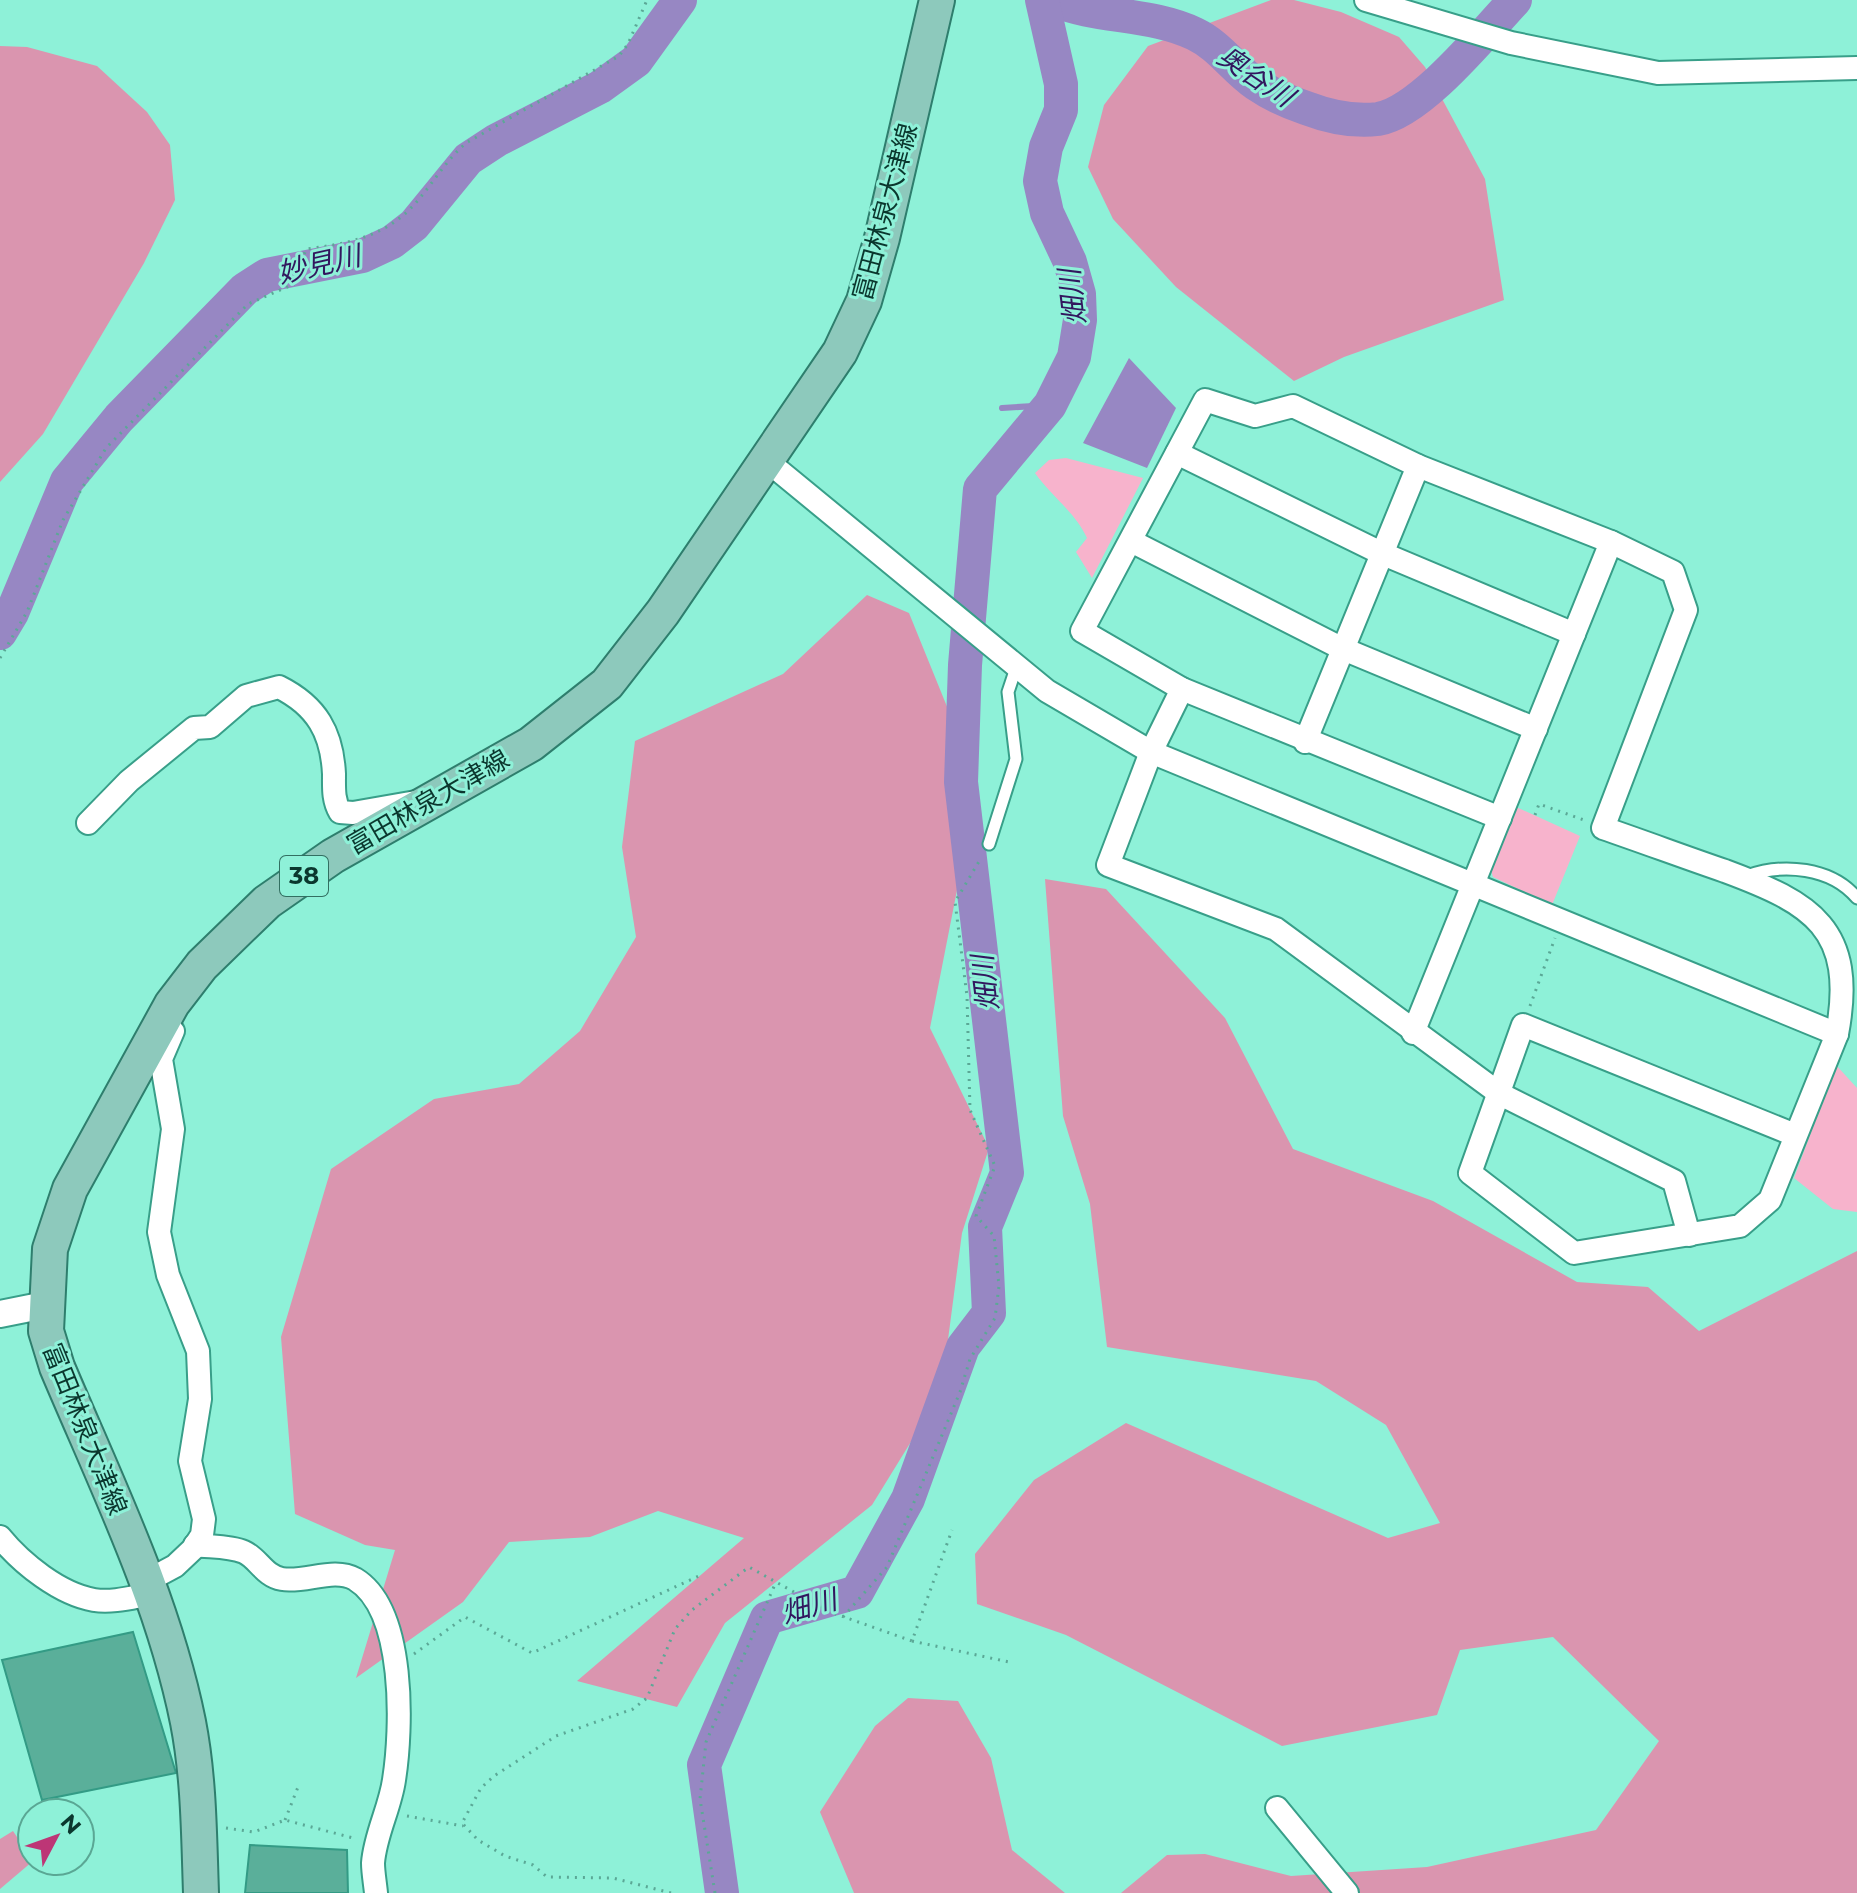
<svg xmlns="http://www.w3.org/2000/svg" width="1857" height="1893" font-family="Montserrat,'Noto Sans JP',sans-serif">
	<rect width="100%" height="100%" fill="#8ef1d8"/>
	<g fill="#f7b3cc">
		<path d="M1066 458 1143 478 1092 578 1076 552 1087 538C1075 512 1052 497 1035 473L1049 460Z"/>
		<path d="M1514 806 1580 836 1552 905 1493 877 1490 867Z"/>
		<path d="M1836 1065 1857 1088V1212L1833 1209 1794 1178Z"/>
	</g>
	<g fill="#da95af">
		<path d="M1271 0H1294L1341 12 1399 37 1425 67 1485 179 1504 300 1344 357 1294 381 1176 287 1113 219 1088 167 1104 105 1148 46Z"/>
		<path d="M0 46 27 47 97 66 147 112 170 145 175 200 144 263 43 434 0 482Z"/>
		<path d="M867 595 909 613 978 783 930 1028 989 1148 962 1233 941 1393 872 1505 725 1623 677 1707 577 1681 744 1538 658 1511 590 1537 509 1542 463 1602 356 1678 395 1550 365 1545 295 1514 281 1337 331 1169 434 1099 519 1084 580 1031 636 937 622 847 635 741 783 674Z"/>
		<path d="M1045 879 1106 889 1225 1018 1293 1149 1433 1201 1577 1282 1648 1287 1699 1331 1857 1251V1893H1121L1167 1855 1205 1854 1291 1876 1427 1867 1596 1830 1659 1741 1553 1637 1460 1650 1437 1715 1282 1746 1066 1635 977 1604 975 1554 1034 1480 1126 1423 1388 1538 1440 1523 1386 1425 1316 1381 1107 1347 1090 1204 1063 1116Z"/>
		<path d="M908 1698 958 1701 991 1758 1012 1850 1065 1893H854L820 1812 875 1726Z"/>
		<path d="M13 1831 33 1861 0 1889V1839Z"/>
	</g>
	<path fill="#9787c3" d="M1129 358 1176 408 1147 468 1083 443Z"/>
	<g fill="none" stroke-linecap="round" stroke-linejoin="round">
		<path stroke="#9787c3" stroke-width="6" d="M1002 408 1050 405"/>
		<g stroke="#9787c3" stroke-width="34">
			<path d="M1053 0C1098 18 1152 13 1195 34 1220 46 1234 69 1256 84 1272 95 1288 102 1306 108 1327 116 1354 122 1378 119 1421 112 1485 32 1515 0"/>
			<path d="M0 633 12 613 67 481 119 418 245 289 267 275 362 256 392 242 414 225 468 159 497 140 600 87 636 61 680 0"/>
			<path d="M722 1893 704 1765 767 1618 857 1592 908 1499 963 1347 989 1313 985 1227 1007 1173 961 782 965 665 980 489 1050 405 1074 357 1080 320 1079 294 1070 262 1047 213 1040 181 1046 147 1061 110V84L1042 0"/>
		</g>
	</g>
	<g fill="#5aaf9a" stroke="#339b85" stroke-width="2">
		<path d="M133 1632 176 1773 42 1800 2 1660Z"/>
		<path d="M250 1845 347 1850 348 1893H245Z"/>
	</g>
	<g fill="none" stroke-linecap="round" stroke-linejoin="round">
		<defs>
			<g id="service">
				<path d="M989 844 1016 759 1008 692 1016 668"/>
				<path d="M1747 876C1783 863 1831 867 1857 898"/>
			</g>
			<g id="minor">
				<path d="M1366 0 1511 43 1658 73 1857 68"/>
				<path d="M1177 453 1381 553 1574 634"/>
				<path d="M766 460 1047 691 1151 752 1837 1034"/>
				<path d="M1131 541 1341 648 1536 729"/>
				<path d="M1182 689 1151 752 1108 865 1276 929 1500 1094 1674 1181 1689 1235"/>
				<path d="M1305 742 1418 466"/>
				<path d="M1500 818 1182 689 1082 631 1205 400 1255 416 1293 406 1418 466 1611 542 1673 572 1686 610 1603 828C1644 842 1684 857 1725 871 1811 903 1857 928 1837 1034L1770 1200 1740 1226 1574 1253 1470 1173 1523 1025 1795 1135"/>
				<path d="M88 823 129 781 194 728 210 727 246 696 279 687C317 706 332 733 334 774 334 788 333 800 340 812L353 813 416 802"/>
				<path d="M1413 1033 1611 542"/>
				<path d="M0 1537C22 1564 60 1594 94 1600 113 1603 133 1597 151 1594"/>
				<path d="M195 1545C210 1547 230 1546 244 1552 258 1558 264 1576 282 1579 305 1583 334 1567 355 1579 406 1610 402 1729 394 1780 390 1808 375 1835 373 1863 373 1872 375 1883 376 1893"/>
				<path d="M147 1581 175 1566 193 1549 202 1535 204 1519 190 1461 200 1399 198 1351 168 1275 159 1232 173 1129 161 1059 173 1031"/>
				<path d="M1277 1808 1347 1893"/>
			</g>
			<path id="tertiary" d="M0 1314 45 1305"/>
			<path id="primary" d="M201 1893C199 1836 199 1778 188 1722 163 1598 106 1483 57 1367L46 1331 50 1249 70 1189 172 1004 202 965 267 902 333 856 531 744 607 684 663 612 840 352 864 301 882 238 937 0"/>
		</defs>
		<use href="#service" stroke="#389f89" stroke-width="15"/>
		<use href="#minor" stroke="#389f89" stroke-width="26"/>
		<use href="#tertiary" stroke="#389f89" stroke-width="30"/>
		<use href="#primary" stroke="#2e7e6d" stroke-width="38"/>
		<g stroke="#5ba896" stroke-width="3" stroke-dasharray="2 6" stroke-linecap="butt">
			<path d="M0 658 27 612 63 520 106 448 248 304 294 284 306 249C345 244 380 238 409 210 430 189 443 163 466 143L619 56 628 44 647 0"/>
			<path d="M1535 815 1539 804 1584 820"/>
			<path d="M1530 1006 1555 938"/>
			<path d="M843 1617 887 1567 960 1392 970 1359 995 1318 999 1286 994 1236 976 1216 995 1166 970 1110 967 996 955 902 981 858"/>
			<path d="M912 1641 1009 1662"/>
			<path d="M414 1654 465 1617 532 1653 701 1575"/>
			<path d="M407 1816 463 1826"/>
			<path d="M285 1820 298 1787"/>
			<path d="M226 1828 254 1832 285 1820 357 1839"/>
			<path d="M671 1893 613 1878 547 1877 533 1865 505 1856 478 1840 462 1823 481 1788 494 1776 556 1736 633 1709 647 1698 675 1629 692 1610 749 1567 830 1612 912 1641 952 1530"/>
			<path d="M715 1893 700 1799 706 1742 776 1582"/>
		</g>
		<use href="#service" stroke="#fff" stroke-width="11"/>
		<use href="#minor" stroke="#fff" stroke-width="22"/>
		<use href="#tertiary" stroke="#fff" stroke-width="26"/>
		<use href="#primary" stroke="#8dc9bc" stroke-width="34"/>
	</g>
	<g text-anchor="middle" stroke-width="6" stroke-linejoin="round" paint-order="stroke">
		<rect fill="#8ef1d8" stroke="#326f61" stroke-width="2" x="280" y="856" width="48" height="40" rx="6"/>
		<g font-size="24" font-weight="bold" fill="#0b372e">
			<text x="304" y="884">38</text>
		</g>
		<g font-size="26" fill="#0b372e" stroke="#8ef1d8">
			<text transform="translate(885 212) rotate(-75)" y="9">富田林泉大津線</text>
			<text transform="translate(428 802) rotate(-30)" y="9">富田林泉大津線</text>
			<text transform="translate(85 1429) rotate(68)" y="9">富田林泉大津線</text>
		</g>
		<g font-size="28" font-style="italic" fill="#32175e" stroke="#8ef1d8">
			<text transform="translate(1256 76) rotate(34)" y="10">奥谷川</text>
			<text transform="translate(319 264) rotate(-13)" y="10">妙見川</text>
			<text transform="translate(1072 297) rotate(-97)" y="10">畑川</text>
			<text transform="translate(985 983) rotate(-97)" y="10">畑川</text>
			<text transform="translate(809 1606) rotate(-16)" y="10">畑川</text>
		</g>
	</g>
	<g transform="translate(56 1837) rotate(49)"><circle r="38" fill="#8ef1d8" stroke="#5aa794" stroke-width="2"/>
	<path d="M0-6L14 30L0 20L-14 30Z" fill="#bd3676"/>
	<text y="-12" font-size="22" font-weight="bold" text-anchor="middle" fill="#0b372e">N</text>
	</g>
</svg>
